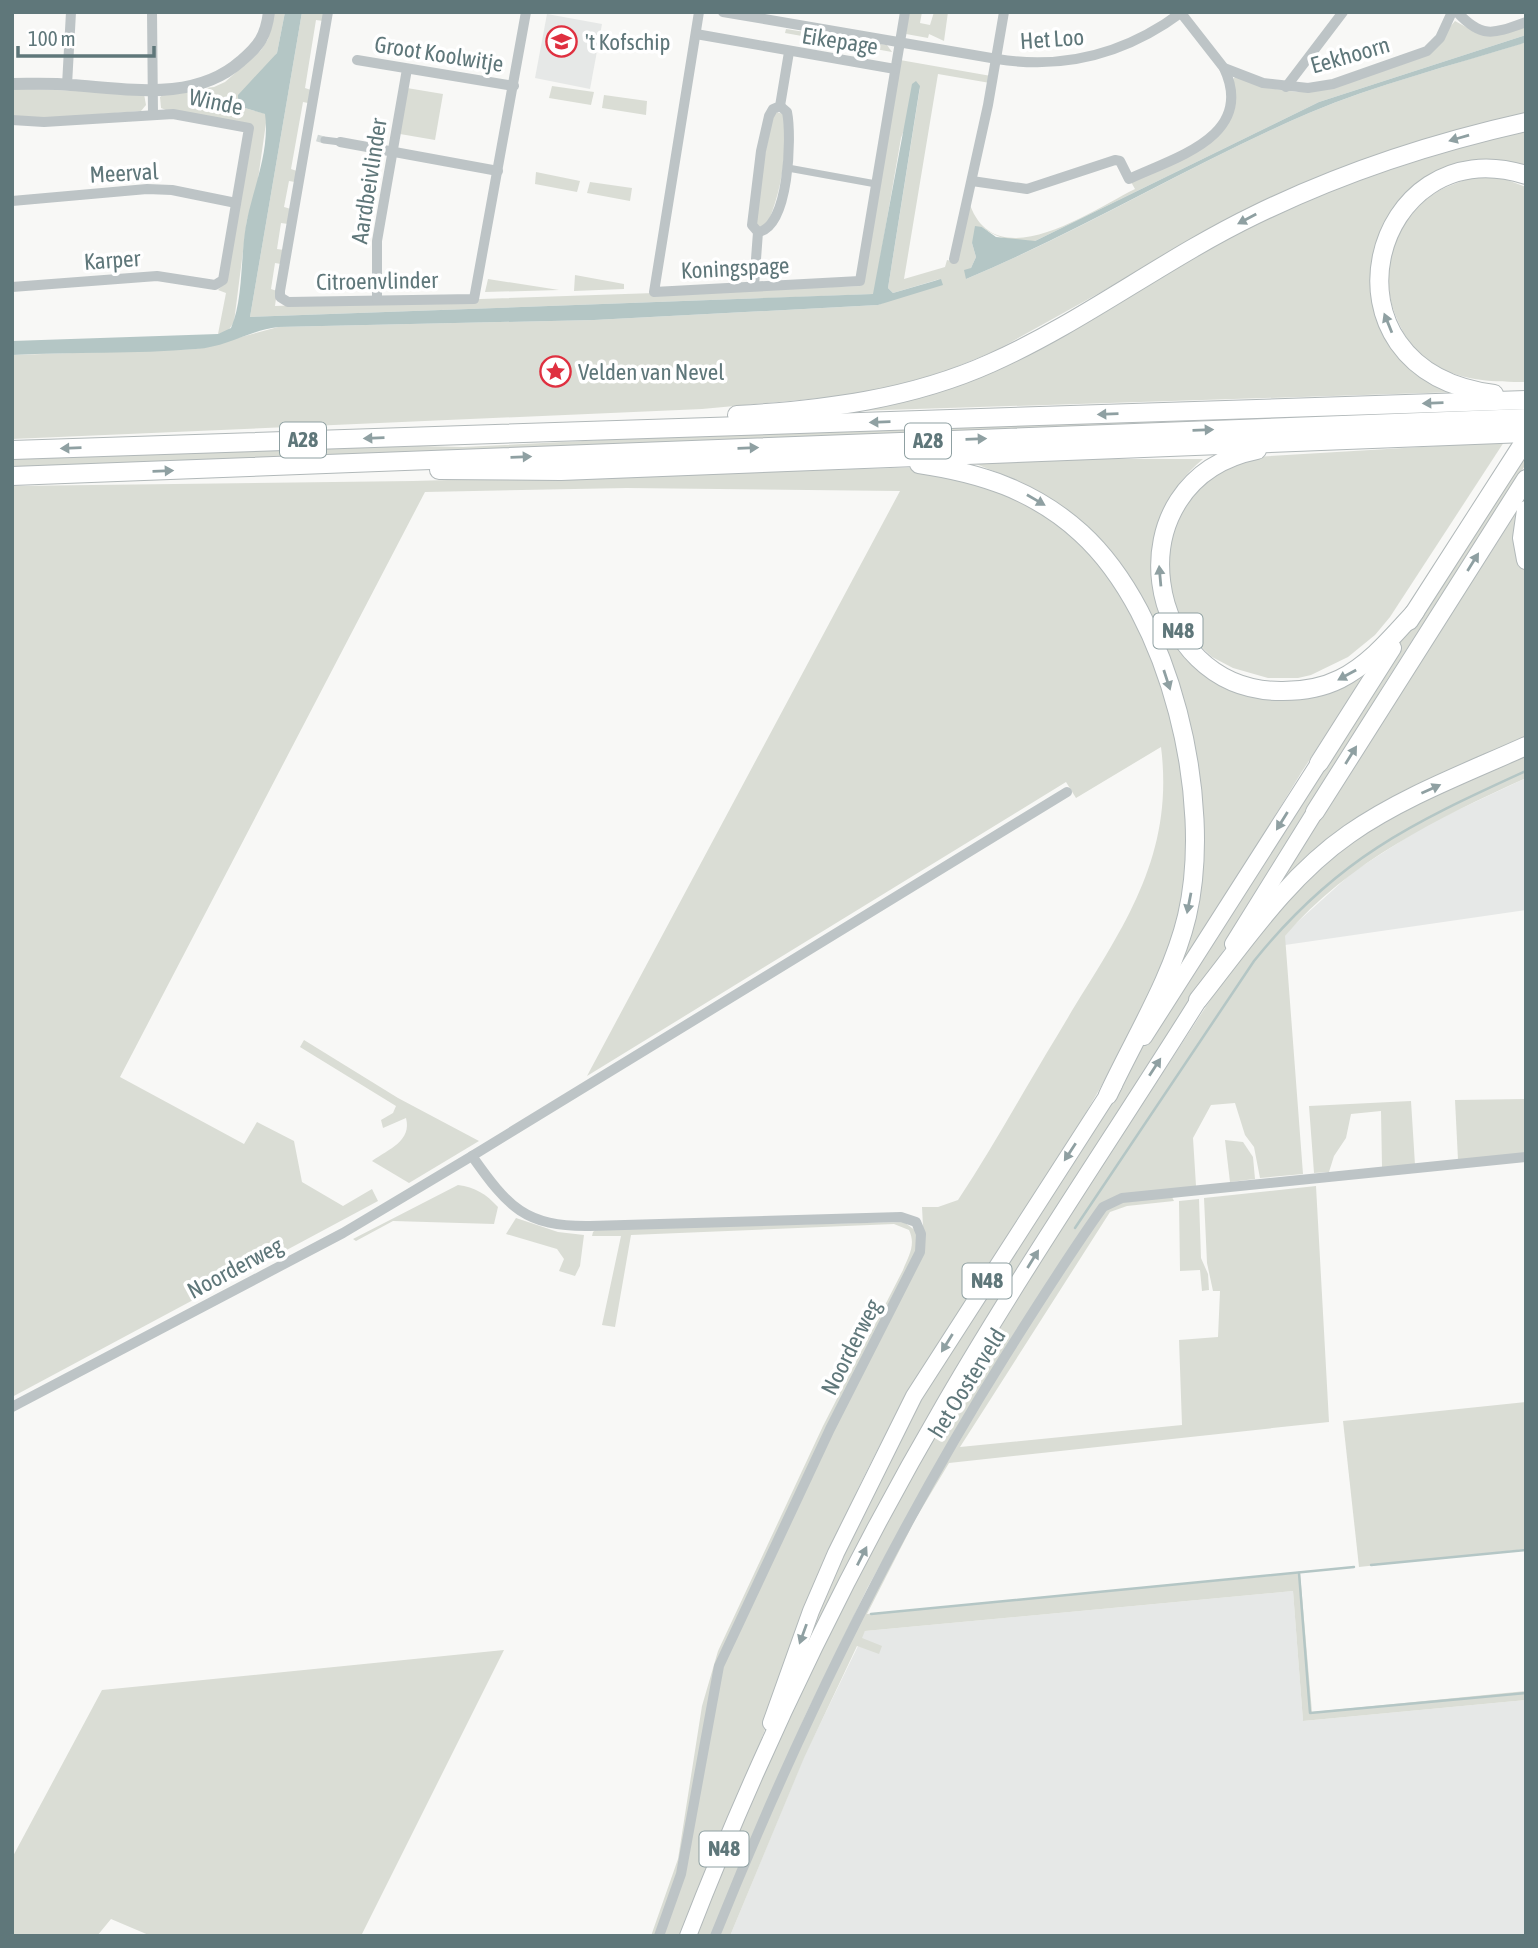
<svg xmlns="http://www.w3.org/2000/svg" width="1538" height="1948" font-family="'Asap Condensed',sans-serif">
	<rect width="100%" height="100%" fill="#f8f8f6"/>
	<g fill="#e6e8e7">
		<path d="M547 14 602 24 590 89 535 78Z"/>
		<path d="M1526 778V910L1285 945 1284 936 1293 926 1353 872 1426 825Z"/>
		<path d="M1293 1591 1303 1721 1526 1700V1936H730L804 1757 858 1646 879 1653 861 1638 865 1631Z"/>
	</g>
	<g fill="#daddd5">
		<path d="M274 12H285L277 53 238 106 266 114V123L256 193 247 220 234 322 228 331 218 334 226 293 218 290 227 280 253 126 166 110 161 108 160 97 165 93 214 87 225 82 261 50 268 39Z"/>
		<path d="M302 12H324L323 21 316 20 305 88 311 90 308 103 303 102 291 169 297 171 295 182 289 181 284 207 291 209 288 224 281 223 277 249 284 250 281 264 275 263 271 289 277 291 275 306 861 286 900 60 991 76 990 83 938 74 904 279 945 267 947 260 955 262 970 205C997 278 1092 210 1135 189L1131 182C1175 161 1249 142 1233 79L1236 76 1268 88 1297 92 1426 55 1455 21 1479 34 1487 35 1526 25V35L1319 102 1035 241C1014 241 999 240 982 227L972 243 976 257 966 279C1084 230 1192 163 1309 113 1380 83 1454 65 1526 42V116L1238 216 995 351 946 371 866 394 702 409 12 439V355L196 349 278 327 594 320 878 305 940 279 893 293 888 288 920 87 901 138 874 294 250 317Z"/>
		<path d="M909 12H922L920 23 930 25 934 12H948L944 41 929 34 928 38 906 34Z"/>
		<path d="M786 29 887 45 892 52 785 33Z"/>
		<path d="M552 86 594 92 591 105 549 98Z"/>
		<path d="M12 88 144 94 146 105 141 111 48 118 12 116Z"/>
		<path d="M407 88 443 94 435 140 400 134Z"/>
		<path d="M604 95 647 101 646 115 602 108Z"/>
		<path d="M777 112 783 114C788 153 782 189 767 225L756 227 762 168 773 116Z"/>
		<path d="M1526 128V171L1481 163 1400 207C1395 229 1375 292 1377 309 1379 347 1428 378 1458 392L822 412 959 380 1232 231 1375 169Z"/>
		<path d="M536 172 580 181 577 192 535 184Z"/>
		<path d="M1471 178H1502L1526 187V382C1494 382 1466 381 1437 367 1417 357 1405 338 1397 319 1377 273 1394 219 1437 192 1447 186 1460 182 1471 178Z"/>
		<path d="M590 182 632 188 630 201 587 193Z"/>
		<path d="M575 275 624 284V289L574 291Z"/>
		<path d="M488 279 559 290 485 292Z"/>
		<path d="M1331 417 1344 418 12 471V458L418 446 463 447 741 433Z"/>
		<path d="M1504 442 1390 617 1375 635 1348 657 1311 675 1298 678H1268L1233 668 1212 657 1198 644 1173 605 1165 562 1179 509 1189 492 1237 458Z"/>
		<path d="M1526 443V464L1385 683 1263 889 1075 1182 789 1698 811 1620 916 1402Z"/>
		<path d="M1040 459H1203C1156 498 1137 561 1162 618 1167 630 1175 646 1186 653 1211 671 1246 681 1274 694L1374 661 1301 773 1160 1005 1201 826 1138 593 1038 492 1021 482 966 460Z"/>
		<path d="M892 468C908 468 928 466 944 469 955 471 967 477 977 481 1045 505 1100 550 1132 615 1175 706 1205 821 1179 922 1167 968 1143 1008 1121 1050 1049 1187 952 1310 879 1447 827 1545 793 1653 755 1757 733 1817 706 1876 682 1936H661L679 1891 720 1670 832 1430 924 1246 922 1207H938L958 1200C993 1147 1024 1090 1057 1036 1113 940 1176 866 1161 747L1076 798 1066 782 587 1076 900 491 627 488 425 492 120 1077 244 1144 257 1122 294 1141 302 1182 343 1206 372 1189 378 1201 12 1397V486L413 481Z"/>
		<path d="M1523 502 1518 533 1526 578V742L1400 798 1254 922Z"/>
		<path d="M1526 752V778C1438 818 1349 861 1285 936L1303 1174 1260 1178 1254 1147 1245 1135 1235 1103 1211 1105 1193 1138 1196 1186 1108 1200 906 1518 868 1587 805 1716 712 1936H694L744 1814 835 1618 981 1351 1222 982C1254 938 1287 895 1327 859 1374 815 1467 780 1526 752Z"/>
		<path d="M304 1040 398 1098 479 1141 409 1183 372 1161C389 1149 412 1141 406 1118L383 1128 381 1120 393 1113 396 1106 300 1047Z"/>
		<path d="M1526 1099V1153L1458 1160 1455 1100Z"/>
		<path d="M1411 1101 1415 1165 1382 1167 1381 1111 1351 1114 1346 1138 1334 1156 1329 1172 1314 1173 1309 1106Z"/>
		<path d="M1225 1140 1243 1142 1253 1157 1255 1179 1230 1182Z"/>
		<path d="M458 1185C475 1187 486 1194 498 1207L494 1224 393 1221 356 1241 353 1239Z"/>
		<path d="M1316 1186 1329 1422 949 1463 916 1518 867 1614 1300 1573 1312 1712 1526 1691V1700L1303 1721 1293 1591 865 1631 862 1638 882 1646 879 1654 857 1646 804 1758 730 1936H717L766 1814 907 1526 1035 1314 1105 1209 1114 1202 1172 1197 1174 1201 1127 1206 1110 1212 960 1447 1182 1425 1179 1340 1218 1337 1220 1291H1213L1207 1263 1204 1198Z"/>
		<path d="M1199 1199 1201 1258 1208 1274 1209 1290 1202 1291 1200 1270 1180 1271 1179 1201Z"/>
		<path d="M516 1218 558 1232 584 1235 580 1266 575 1276 559 1271 564 1259 557 1249 506 1234Z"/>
		<path d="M904 1222 916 1231 918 1247 717 1665 679 1874 656 1936H651L678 1859 702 1706 718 1651 823 1426 903 1270C909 1255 916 1245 909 1230L894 1224 631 1235 615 1327 602 1325 621 1236H592L593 1232 596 1229Z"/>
		<path d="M1526 1402V1549L1359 1567 1343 1421Z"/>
		<path d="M504 1650 361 1936H151L111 1919 97 1936H12V1858L102 1690Z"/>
	</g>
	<g fill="#b4c6c5">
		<path d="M285 12H302L250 317 873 294 912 84 916 81 920 86 888 288 893 293 941 279 943 285 878 305 594 320 278 327C250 330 227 347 196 349 135 354 73 352 12 355V341L218 334 231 328C244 298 240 253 247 220 254 186 270 150 265 114L238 106V95L277 53Z"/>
		<path d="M1526 35V42L1521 44C1450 66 1378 84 1309 113 1192 163 1083 230 966 279L964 270 971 268 976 257 972 243 975 226 982 227 996 237 1035 241 1319 102Z"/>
	</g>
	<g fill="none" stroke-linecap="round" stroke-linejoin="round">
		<g stroke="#b4c6c5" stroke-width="2.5">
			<path d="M1075 1228 1254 961C1336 859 1410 824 1526 771"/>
			<path d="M1371 1565 1526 1550"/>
			<path d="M1299 1573 1310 1713 1526 1693"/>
			<path d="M871 1614 1354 1567"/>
		</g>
		<path stroke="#d2d8d7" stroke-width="7" stroke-dasharray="7 3.5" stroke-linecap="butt" d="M317 138 324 140"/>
		<defs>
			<g id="trunk">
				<path d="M1233 944 1315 812"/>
				<path d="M1144 1037 1319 763"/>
				<path d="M771 1723 811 1611 836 1553 914 1396 1114 1085"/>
				<path d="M688 1936C759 1753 846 1573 945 1403 1027 1262 1119 1128 1205 990"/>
			</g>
			<g id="motorway">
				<path d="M1494 394C1307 370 1371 126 1526 175"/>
				<path d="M737 415C824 410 911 399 991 363 1083 322 1164 259 1255 215 1341 173 1432 143 1526 122"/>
				<path d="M12 450 1526 400"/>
				<path d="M1257 450C1109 480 1141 693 1283 691 1302 691 1322 688 1340 679 1370 664 1392 637 1415 612"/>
				<path d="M919 464C980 473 1034 490 1081 533 1171 615 1214 801 1187 916 1172 979 1135 1037 1108 1095"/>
				<path d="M439 470 561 471 1526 433"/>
				<path d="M12 476 1526 418"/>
				<path d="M1526 510 1522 538 1526 560"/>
				<path d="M1409 621 1526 439"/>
				<path d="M1319 763 1392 648"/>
				<path d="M1315 812 1526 479"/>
				<path d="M1198 1000C1244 942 1287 877 1349 834 1402 797 1466 773 1526 746"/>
			</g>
		</defs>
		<use href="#trunk" stroke="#b1b8b9" stroke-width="18"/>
		<use href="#motorway" stroke="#b1b8b9" stroke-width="20"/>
		<g stroke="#bdc4c6" stroke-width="7">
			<path d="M324 140 340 142"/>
			<path d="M788 168 876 184"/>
		</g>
		<g stroke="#bdc4c6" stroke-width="10">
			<path d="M152 12 153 114"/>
			<path d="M328 12 280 291V297L288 302 474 299 526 12"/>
			<path d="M699 12 654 292 860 281 905 12"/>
			<path d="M723 12 997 59C1065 70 1127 53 1182 12"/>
			<path d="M1457 12C1482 39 1493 34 1526 22"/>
			<path d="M1181 13 1224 68 1263 83 1308 88 1333 84 1427 51 1440 38 1452 12"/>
			<path d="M696 34 895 69"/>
			<path d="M357 60 514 86"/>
			<path d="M67 85 71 12"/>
			<path d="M1286 87 1343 12"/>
			<path d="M12 120 44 122 173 114 249 128 223 280 215 285 157 276 12 287"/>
			<path d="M340 142 498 171"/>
			<path d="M972 181 1027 189 1115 160 1120 161 1129 179C1176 157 1256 136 1224 68"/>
			<path d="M12 201 147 189 172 190 236 203"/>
			<path d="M758 232C789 228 792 137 787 112L780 106"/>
			<path d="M954 259 988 105 1004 12"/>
			<path d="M754 286 758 232 752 225 761 151 769 116 773 109 780 106 789 52"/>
			<path d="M377 300V241L407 69"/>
			<path d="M472 1156 1067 792"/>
			<path d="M12 1407 343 1233 472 1156C508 1207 525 1227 590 1226L901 1217 916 1222 921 1234 920 1252 830 1429 719 1666 681 1874 659 1936"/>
			<path d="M715 1936C796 1734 889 1542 1004 1358 1036 1307 1068 1256 1103 1207L1122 1198 1526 1157"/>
		</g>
		<path stroke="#bdc4c6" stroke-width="12" d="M12 84C32 84 52 83 71 85 129 89 195 102 241 61 259 46 266 36 269 12"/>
		<use href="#trunk" stroke="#fff" stroke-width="16"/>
		<use href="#motorway" stroke="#fff" stroke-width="18"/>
	</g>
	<defs><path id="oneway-solid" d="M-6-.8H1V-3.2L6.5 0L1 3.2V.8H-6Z" transform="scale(1.75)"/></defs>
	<g fill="#8fa0a2">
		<use href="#oneway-solid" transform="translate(1459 138) rotate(164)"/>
		<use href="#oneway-solid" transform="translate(1247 219) rotate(152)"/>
		<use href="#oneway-solid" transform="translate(1388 323) rotate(-112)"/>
		<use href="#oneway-solid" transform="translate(1433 403) rotate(178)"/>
		<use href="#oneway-solid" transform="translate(1108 414) rotate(178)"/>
		<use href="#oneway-solid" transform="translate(880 422) rotate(178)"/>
		<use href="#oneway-solid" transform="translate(1203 430) rotate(-2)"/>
		<use href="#oneway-solid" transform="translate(374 438) rotate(178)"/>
		<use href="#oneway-solid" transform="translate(976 439) rotate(-2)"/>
		<use href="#oneway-solid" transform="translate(71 448) rotate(178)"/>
		<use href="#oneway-solid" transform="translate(748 448) rotate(-2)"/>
		<use href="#oneway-solid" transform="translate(521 457) rotate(-2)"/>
		<use href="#oneway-solid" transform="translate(163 471) rotate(-2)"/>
		<use href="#oneway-solid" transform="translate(1036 500) rotate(30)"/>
		<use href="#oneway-solid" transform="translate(1473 562) rotate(-58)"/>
		<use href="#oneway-solid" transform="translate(1160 576) rotate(-95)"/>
		<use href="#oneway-solid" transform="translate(1347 675) rotate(151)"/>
		<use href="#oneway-solid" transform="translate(1167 680) rotate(72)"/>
		<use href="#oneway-solid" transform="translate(1351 755) rotate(-58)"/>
		<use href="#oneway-solid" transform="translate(1431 789) rotate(-24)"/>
		<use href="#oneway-solid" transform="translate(1282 821) rotate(122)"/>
		<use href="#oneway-solid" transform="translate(1189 903) rotate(101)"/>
		<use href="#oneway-solid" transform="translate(1155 1067) rotate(-57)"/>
		<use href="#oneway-solid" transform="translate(1070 1152) rotate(123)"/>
		<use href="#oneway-solid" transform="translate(1033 1259) rotate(-58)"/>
		<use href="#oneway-solid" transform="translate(947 1343) rotate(122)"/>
		<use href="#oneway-solid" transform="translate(862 1556) rotate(-63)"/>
		<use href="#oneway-solid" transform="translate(803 1634) rotate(110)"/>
	</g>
	<defs>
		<symbol id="school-ring" viewBox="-11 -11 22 22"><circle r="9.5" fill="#fff" stroke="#df3040" stroke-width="1.5"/><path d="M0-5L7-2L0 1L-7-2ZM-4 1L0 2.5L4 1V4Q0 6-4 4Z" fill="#df3040"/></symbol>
		<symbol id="sight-ring" viewBox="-11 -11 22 22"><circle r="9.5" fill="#fff" stroke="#df3040" stroke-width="1.5"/><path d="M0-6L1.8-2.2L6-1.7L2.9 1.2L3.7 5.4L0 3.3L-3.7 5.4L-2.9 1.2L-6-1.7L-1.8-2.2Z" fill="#df3040"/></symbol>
	</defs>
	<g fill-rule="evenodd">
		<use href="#school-ring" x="544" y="24" width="35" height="35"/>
		<use href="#sight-ring" x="538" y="354" width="35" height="35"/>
	</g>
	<g text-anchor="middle" stroke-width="7" stroke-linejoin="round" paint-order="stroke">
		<g fill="#fff" stroke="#8fa0a2" stroke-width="2">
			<rect x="280" y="422.5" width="46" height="35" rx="5"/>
			<rect x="905" y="423.5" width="46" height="35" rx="5"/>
			<rect x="1153.5" y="613.5" width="49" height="35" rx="5"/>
			<rect x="962.5" y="1263.5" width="49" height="35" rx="5"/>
			<rect x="699.5" y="1831.5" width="49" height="35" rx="5"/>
		</g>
		<g font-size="21" font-weight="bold" fill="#5f777a">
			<text x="303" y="447">A28</text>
			<text x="928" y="448">A28</text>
			<text x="1178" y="638">N48</text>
			<text x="987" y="1288">N48</text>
			<text x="724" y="1856">N48</text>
		</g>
		<g font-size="23" fill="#5f777a" stroke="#fff">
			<text transform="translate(1052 39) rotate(-4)" y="8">Het Loo</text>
			<text transform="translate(840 41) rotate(9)" y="8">Eikepage</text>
			<text transform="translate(439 54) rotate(9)" y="8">Groot Koolwitje</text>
			<text transform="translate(1350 55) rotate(-16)" y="8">Eekhoorn</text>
			<text transform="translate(216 102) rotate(12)" y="8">Winde</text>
			<text transform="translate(124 173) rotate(-3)" y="8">Meerval</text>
			<text transform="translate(369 181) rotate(-81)" y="8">Aardbeivlinder</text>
			<text transform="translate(112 260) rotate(-4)" y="8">Karper</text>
			<text transform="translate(735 268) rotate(-3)" y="8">Koningspage</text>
			<text transform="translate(377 281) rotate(-1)" y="8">Citroenvlinder</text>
			<text transform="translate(235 1268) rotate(-28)" y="8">Noorderweg</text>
			<text transform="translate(851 1347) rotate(-63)" y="8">Noorderweg</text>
			<text transform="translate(967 1383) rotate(-58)" y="8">het Oosterveld</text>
		</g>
		<g font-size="23" fill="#5f777a" stroke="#fff" text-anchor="start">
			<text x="585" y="50">'t Kofschip</text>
			<text x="578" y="380">Velden van Nevel</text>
		</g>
	</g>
	<rect width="1538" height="1948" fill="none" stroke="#5f777a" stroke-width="28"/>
	<path d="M18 46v10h136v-10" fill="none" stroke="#5f777a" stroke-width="3.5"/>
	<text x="28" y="46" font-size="21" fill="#5f777a" stroke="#ffffff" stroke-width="5" paint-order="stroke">100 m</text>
</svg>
